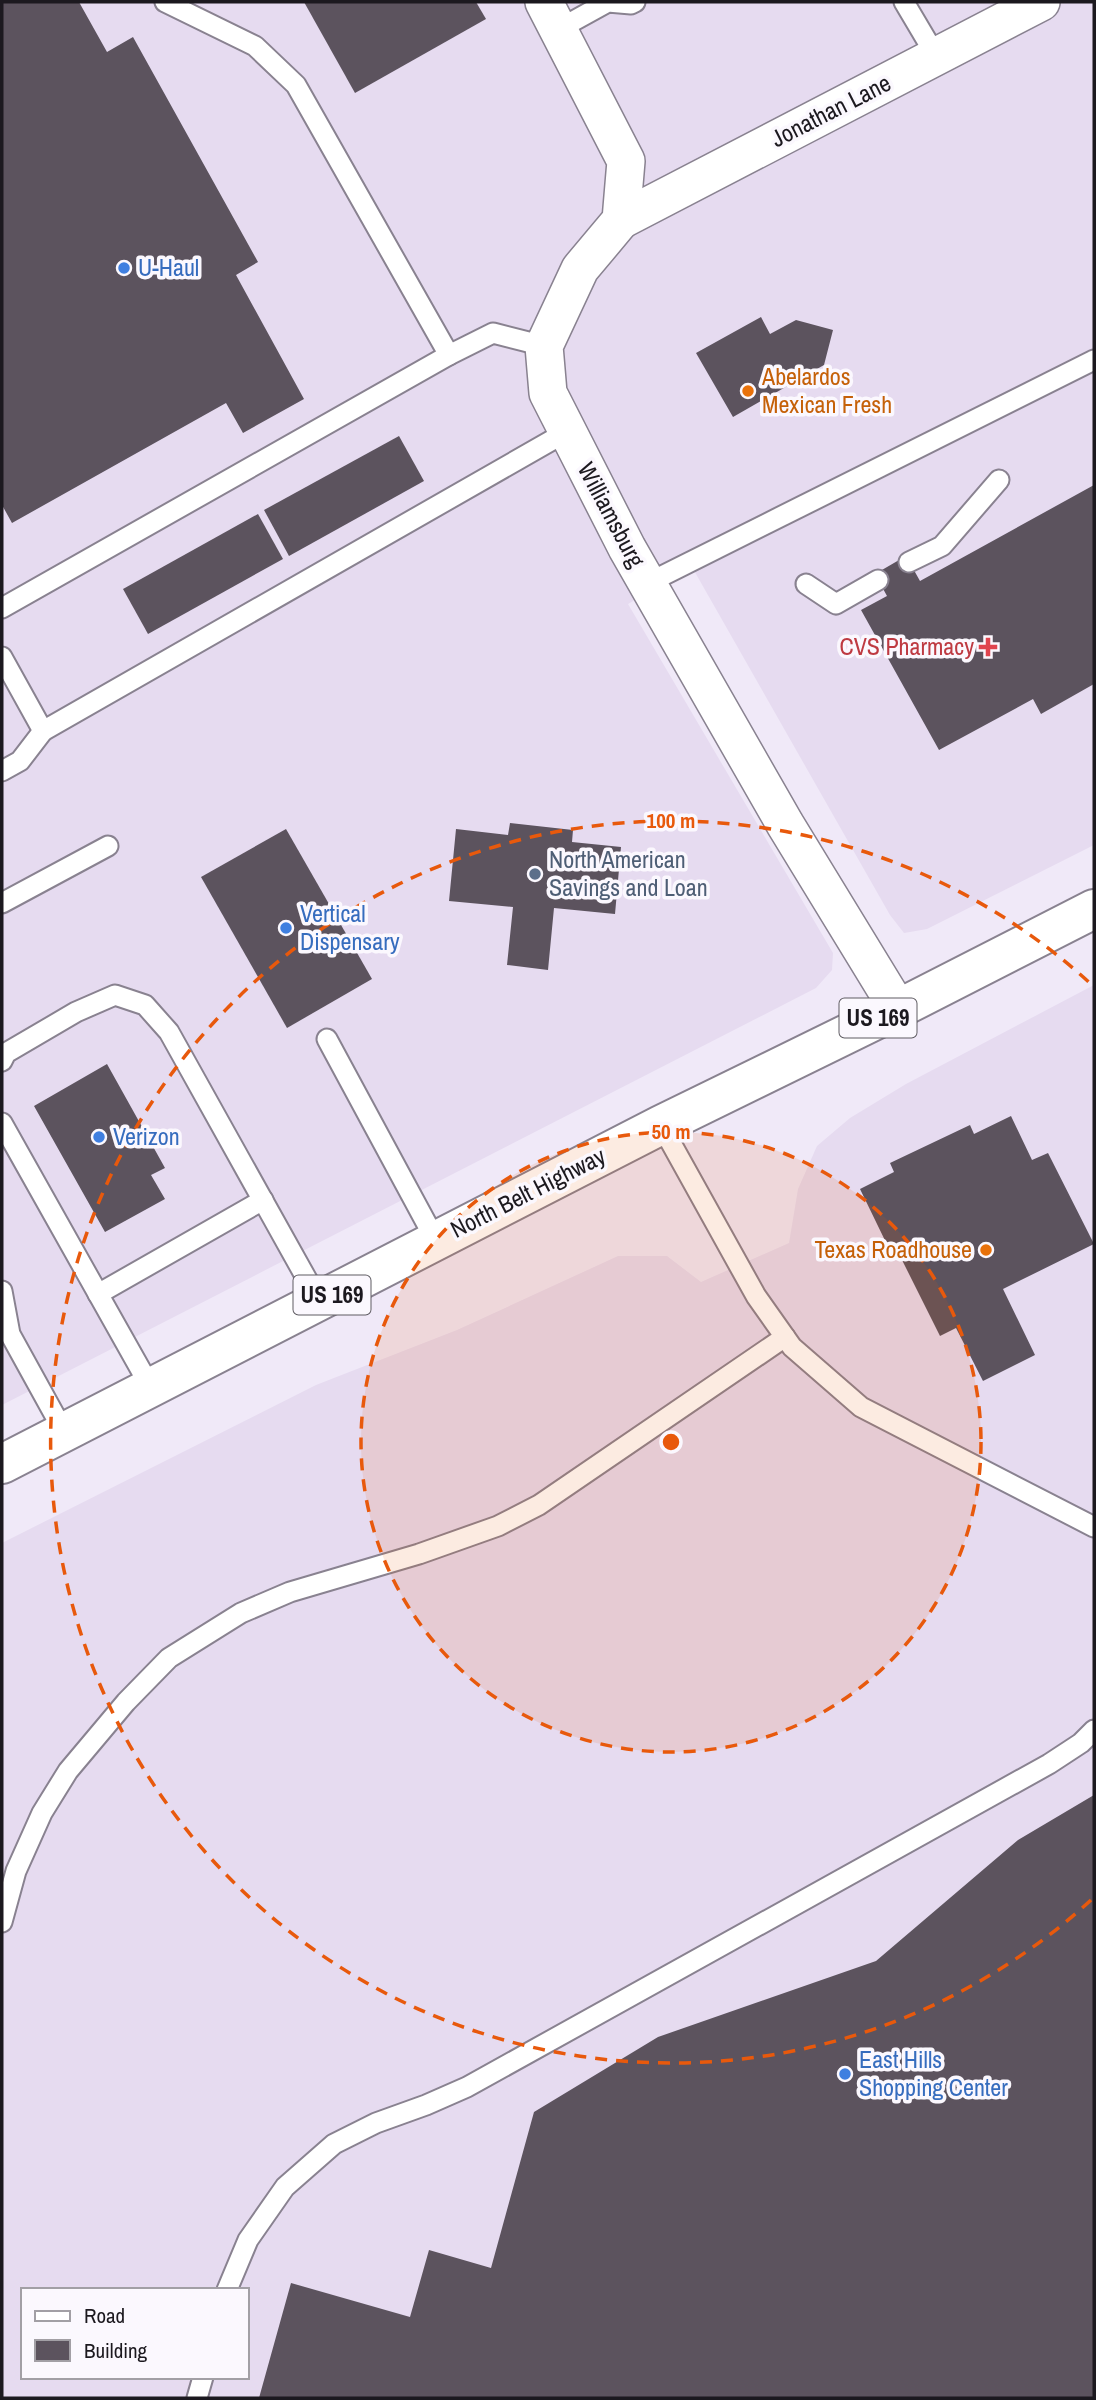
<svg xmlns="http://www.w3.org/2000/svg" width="1096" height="2400" font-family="'Archivo Narrow',sans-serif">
	<rect width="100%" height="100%" fill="#f0e9f8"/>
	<g fill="#e6dbf0" fill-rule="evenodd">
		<path d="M2 2H1094V845L927 929 904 933 890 915 692 567 628 604 833 953 832 970 816 988 2 1405Z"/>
		<path d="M1094 985V2398H2V1543L316 1385 457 1330 618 1256H667L701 1282 789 1243 798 1189 817 1146 850 1118 906 1084ZM23 2290H247V2377H23Z"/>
	</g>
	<g fill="#5c535e">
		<path d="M2 2H79L107 52 133 37 258 262 236 275 304 399 243 433 226 403 12 523 2 505Z"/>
		<path d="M304 2H476L486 19 355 93Z"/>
		<path d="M761 317 770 334 796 320 833 330 824 365 733 417 696 353Z"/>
		<path d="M399 436 424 481 289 556 264 510Z"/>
		<path d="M1094 485V684L1041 714 1033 699 939 750 861 610 887 596 875 574 906 556 920 581Z"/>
		<path d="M258 514 283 559 148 634 123 589Z"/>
		<path d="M510 823 573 830 572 842 621 847 615 914 554 908 548 970 507 965 513 907 449 901 456 829 508 835Z"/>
		<path d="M286 829 372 979 287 1028 201 877Z"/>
		<path d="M107 1064 165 1168 151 1175 165 1199 105 1232 34 1106Z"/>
		<path d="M1011 1116 1032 1160 1048 1153 1094 1244 1003 1289 1035 1355 983 1381 956 1328 940 1336 900 1256 894 1259 860 1189 894 1172 890 1163 970 1125 974 1134Z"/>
		<path d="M1094 1795V2398H259L291 2283 410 2317 429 2250 491 2268 534 2112 658 2037 876 1961 1018 1840Z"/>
	</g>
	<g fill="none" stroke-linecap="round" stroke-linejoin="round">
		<defs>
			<g id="service">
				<path d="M165 2 255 46 296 85 449 355"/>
				<path d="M904 2 936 56"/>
				<path d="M559 29 608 2 631 4 635 2"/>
				<path d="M909 562 942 546 999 480"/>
				<path d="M648 583 1094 360"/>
				<path d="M806 584 836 604 878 580"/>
				<path d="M2 608 449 355 493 333 544 346"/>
				<path d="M2 657 43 731 568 431"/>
				<path d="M2 771 20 761 43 731"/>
				<path d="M2 903 108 846"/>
				<path d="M327 1039 436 1241"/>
				<path d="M2 1061 6 1053 76 1012 115 995 145 1005 169 1032 319 1301"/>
				<path d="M2 1123 151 1388"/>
				<path d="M661 1125 756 1296 792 1347 861 1407 1094 1527"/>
				<path d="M2 1291 10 1334 64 1432"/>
				<path d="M98 1294 263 1200"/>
				<path d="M2 1922 16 1871 42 1813 68 1771 126 1702 169 1658 241 1613 290 1592 419 1554 498 1526 539 1505 785 1337"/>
				<path d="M227 2290 248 2240 285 2187 334 2144 376 2123 426 2105 467 2087 1049 1764 1081 1743 1094 1730"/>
				<path d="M197 2398 203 2377"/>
			</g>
			<g id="minor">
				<path d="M544 2 626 161 621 220 580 269 544 346 548 393 627 548 785 824 898 1009"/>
				<path d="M621 220 1041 2"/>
			</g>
			<path id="primary" d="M2 1464 661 1125 898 1009 1094 909"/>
		</defs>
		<use href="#service" stroke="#898290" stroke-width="23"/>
		<use href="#minor" stroke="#898290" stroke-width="40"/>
		<use href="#primary" stroke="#898290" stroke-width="42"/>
		<use href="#service" stroke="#fff" stroke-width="19"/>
		<use href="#minor" stroke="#fff" stroke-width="37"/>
		<use href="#primary" stroke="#fff" stroke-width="38"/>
	</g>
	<circle cx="671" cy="1442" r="310" fill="#e8590c" fill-opacity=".12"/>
	<g fill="none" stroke="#e8590c" stroke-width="3.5" stroke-dasharray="12 9">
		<circle cx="671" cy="1442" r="310"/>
		<path d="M1091 1900A621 621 0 1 1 1091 984"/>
	</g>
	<g fill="#3f7fe0" stroke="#fbf8fe" stroke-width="2.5">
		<circle cx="124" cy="268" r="7"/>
		<circle cx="286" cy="928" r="7"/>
		<circle cx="99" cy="1137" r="7"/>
		<circle cx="845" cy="2074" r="7"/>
	</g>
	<g fill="#e8710a" stroke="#fbf8fe" stroke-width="2.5">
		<circle cx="748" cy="391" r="7"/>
		<circle cx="986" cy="1250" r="7"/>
	</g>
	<path fill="#e0444e" stroke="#fbf8fe" stroke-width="2.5" d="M984.5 636.5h7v7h7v7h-7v7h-7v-7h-7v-7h7z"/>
	<circle fill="#5c6f8a" stroke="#fbf8fe" stroke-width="2.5" cx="535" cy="874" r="7"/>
	<g text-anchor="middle" stroke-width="7" stroke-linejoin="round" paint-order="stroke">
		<g fill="#fbf8fe" stroke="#5f5c62" stroke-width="2">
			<rect x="839.5" y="998.5" width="77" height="39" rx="5"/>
			<rect x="293.5" y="1275.5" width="77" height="39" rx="5"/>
		</g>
		<g font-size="23" font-weight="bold" fill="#1c191f">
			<text x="878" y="1026">US 169</text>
			<text x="332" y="1303">US 169</text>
		</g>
		<g font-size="24" fill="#1c191f" stroke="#fbf8fe">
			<text transform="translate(831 111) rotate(-27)" y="8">Jonathan Lane</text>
			<text transform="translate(611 515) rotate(62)" y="8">Williamsburg</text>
			<text transform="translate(528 1193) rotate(-27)" y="8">North Belt Highway</text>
		</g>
		<g font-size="24" fill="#366cbe" stroke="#fbf8fe" text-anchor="start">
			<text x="138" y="276">U-Haul</text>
			<text x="300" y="922">Vertical<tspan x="300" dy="28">Dispensary</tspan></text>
			<text x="113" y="1145">Verizon</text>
			<text x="859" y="2068">East Hills<tspan x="859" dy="28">Shopping Center</tspan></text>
		</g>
		<g font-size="24" fill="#c56008" stroke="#fbf8fe" text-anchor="start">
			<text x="762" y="385">Abelardos<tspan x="762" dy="28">Mexican Fresh</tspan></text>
			<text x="972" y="1258" text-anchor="end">Texas Roadhouse</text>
		</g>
		<g font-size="24" fill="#be3a42" stroke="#fbf8fe" text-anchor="end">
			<text x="974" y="655">CVS Pharmacy</text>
		</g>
		<g font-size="24" fill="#4e5e75" stroke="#fbf8fe" text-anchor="start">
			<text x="549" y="868">North American<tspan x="549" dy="28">Savings and Loan</tspan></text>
		</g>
	</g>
	<circle cx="671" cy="1442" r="10" fill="#e8590c" stroke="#fbf8fe" stroke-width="3.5"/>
	<g font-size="21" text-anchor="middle" font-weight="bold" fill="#e8590c" stroke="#fbf8fe" stroke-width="7" stroke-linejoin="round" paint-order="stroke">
		<text x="671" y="828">100 m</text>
		<text x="671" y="1139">50 m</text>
	</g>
	<rect width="1096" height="2400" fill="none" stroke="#1c191f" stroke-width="7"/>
	<rect x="21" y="2288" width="228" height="91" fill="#fbf8fe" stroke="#a29fa5" stroke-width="2"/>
	<rect x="35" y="2311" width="35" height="10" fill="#ffffff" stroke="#a29fa5" stroke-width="2"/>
	<text x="84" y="2323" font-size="21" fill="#1c191f">Road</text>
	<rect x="35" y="2340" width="35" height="21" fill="#5c535e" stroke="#a29fa5" stroke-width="2"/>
	<text x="84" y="2358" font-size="21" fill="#1c191f">Building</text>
</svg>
